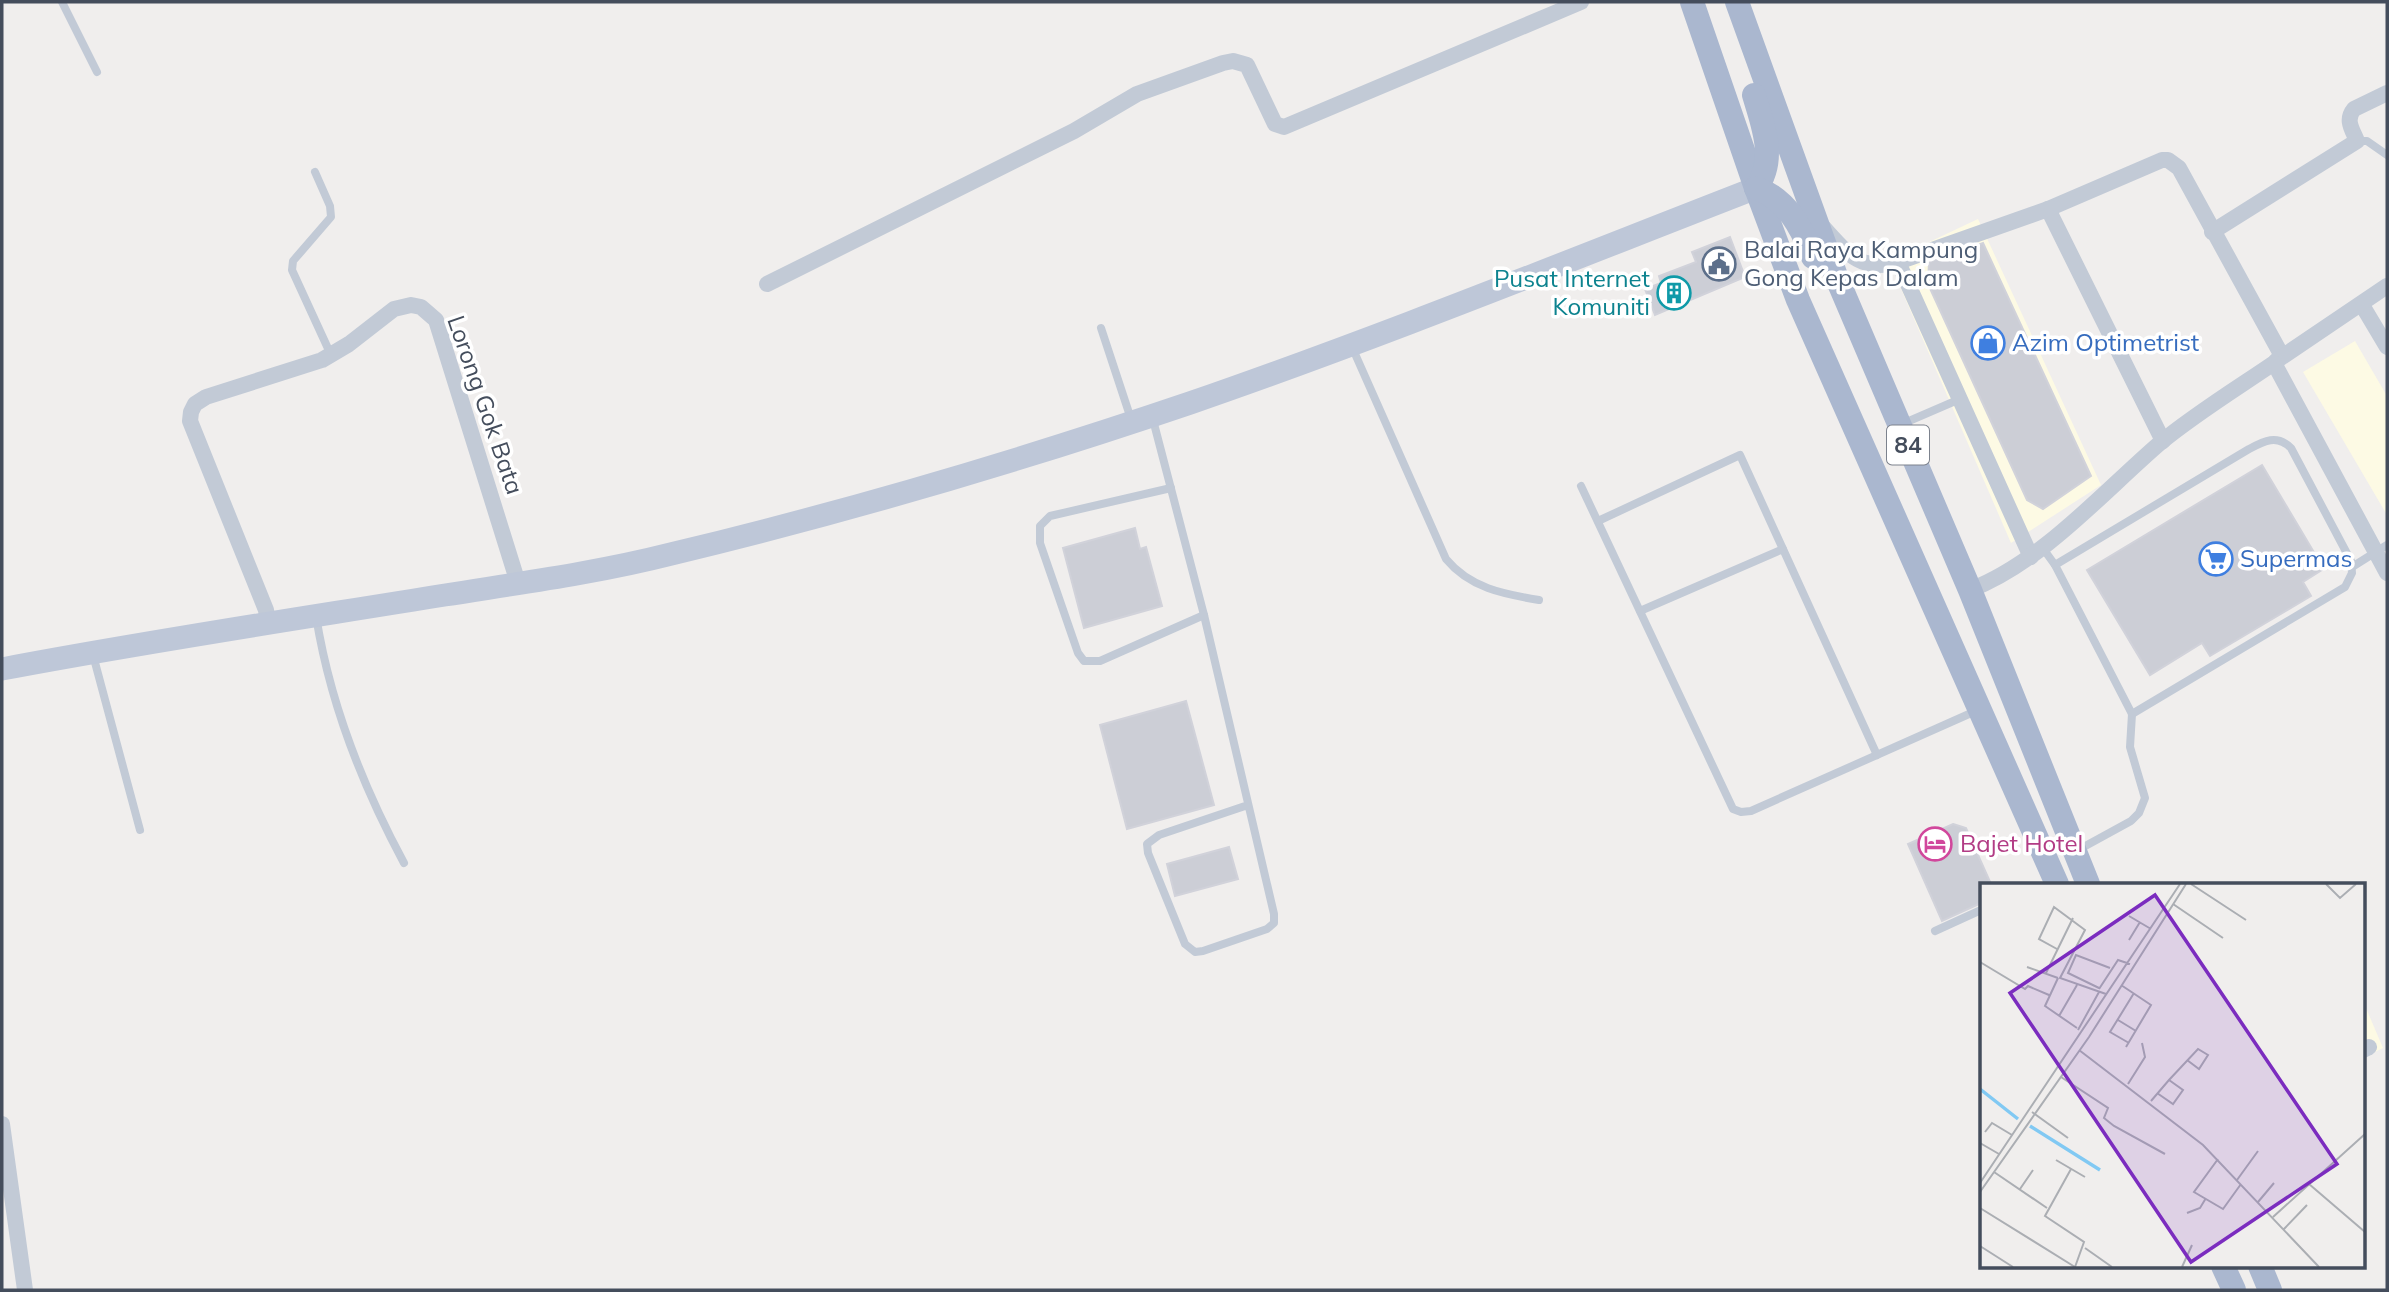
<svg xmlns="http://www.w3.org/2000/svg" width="2389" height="1292" font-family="Mulish,sans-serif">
	<rect width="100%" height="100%" fill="#f0eeed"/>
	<g fill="#fdfae4">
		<path d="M1978 219 2101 485 2011 543 1889 261Z"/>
		<path d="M2355 341 2387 396V515L2303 372Z"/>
		<path d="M2363 1001 2383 1048 2363 1058Z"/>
	</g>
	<g fill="#ccced6" stroke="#d1d2da" stroke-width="2">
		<path d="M1730 237 1745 277 1655 315 1645 289 1661 283 1659 276 1696 262 1692 252Z"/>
		<path d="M1983 243 2091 476 2043 509 2027 500 1928 284 1929 262Z"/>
		<path d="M2262 465 2318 559 2317 560 2322 570 2303 582 2311 596 2210 656 2202 643 2150 675 2087 570Z"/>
		<path d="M1135 528 1140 549 1146 547 1162 606 1084 628 1063 548Z"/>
		<path d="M1186 701 1214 805 1127 829 1100 725Z"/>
		<path d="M1953 824 1966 828 1991 884H1981V903L1942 921 1908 844Z"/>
		<path d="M1229 847 1238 879 1175 896 1167 864Z"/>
	</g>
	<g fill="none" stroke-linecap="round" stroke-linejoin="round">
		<g stroke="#c2cad6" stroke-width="8">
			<path d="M62 2 97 72"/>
			<path d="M2357 141H2367L2387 155"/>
			<path d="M315 172 330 206 331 217 293 261 292 270 331 355"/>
			<path d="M1101 328 1132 422"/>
			<path d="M1352 347 1446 559C1470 588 1503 594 1539 600"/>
			<path d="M1152 416 1204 615 1274 914V923L1267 929 1203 951 1195 952 1185 944 1148 853 1147 844 1159 835 1248 805"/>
			<path d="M1902 424 1960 399"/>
			<path d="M1581 486 1733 809 1741 812 1751 811 1978 710"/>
			<path d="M1171 488 1050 516 1040 526V543L1078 653 1084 661H1100L1204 615"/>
			<path d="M1598 521 1740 455 1877 755"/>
			<path d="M2042 547 2055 565 2132 714 2130 747 2145 798 2139 813 2131 821 2078 850"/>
			<path d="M2055 565 2249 449C2264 441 2277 434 2291 448L2351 561 2352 573 2345 587 2132 714"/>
			<path d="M2352 567 2387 545"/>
			<path d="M1640 611 1783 549"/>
			<path d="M316 616C330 704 362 785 404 863"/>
			<path d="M93 655 140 830"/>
			<path d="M1935 931 1981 910"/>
		</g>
		<g stroke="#c2cad6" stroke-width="16">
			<path d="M2048 209 2163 441"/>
			<path d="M1823 227C1846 252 1861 273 1898 262L2031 557"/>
			<path d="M2212 232 2357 141C2352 129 2345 120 2354 109L2387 93"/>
			<path d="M1898 262 2048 209 2162 160H2168L2179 168 2282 356"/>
			<path d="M767 284 1074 131 1137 94 1223 63 1233 61 1247 65 1275 124 1284 127 1581 2"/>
			<path d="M2362 305 2387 347"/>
			<path d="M2276 361 2387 286"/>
			<path d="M1970 590C2042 562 2102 493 2160 443 2195 414 2236 389 2274 363L2387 573"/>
			<path d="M268 624 266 610 190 421 191 412 195 404 206 397 322 360 349 344 394 309 411 305 421 307 436 320 518 583"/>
			<path d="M2363 1050 2369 1047"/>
			<path d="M2 1124 25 1290"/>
		</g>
		<path stroke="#bec7d8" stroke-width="23" d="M2 669C149 641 297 619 445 595 520 583 596 573 671 554 846 512 1019 461 1190 403 1381 337 1568 261 1756 188"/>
		<g stroke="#aab7cf" stroke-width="24">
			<path d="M1692 2 1756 188 1798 300 2057 884"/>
			<path d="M1737 2 1836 276 1970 590 2088 884"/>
			<path d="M1754 95C1763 126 1777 159 1756 188"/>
			<path d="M1756 188C1787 199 1802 228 1813 257"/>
			<path d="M2223 1266 2234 1290"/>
			<path d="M2260 1266 2270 1290"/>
		</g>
	</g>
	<defs>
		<symbol id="civic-ring" viewBox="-11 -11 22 22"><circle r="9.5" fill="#fff" stroke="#5c6f8a" stroke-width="1.5"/><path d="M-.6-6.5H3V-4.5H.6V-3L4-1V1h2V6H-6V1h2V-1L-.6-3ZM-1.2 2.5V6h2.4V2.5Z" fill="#5c6f8a"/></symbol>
		<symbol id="building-ring" viewBox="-11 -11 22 22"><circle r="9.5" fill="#fff" stroke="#0f9aa8" stroke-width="1.5"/><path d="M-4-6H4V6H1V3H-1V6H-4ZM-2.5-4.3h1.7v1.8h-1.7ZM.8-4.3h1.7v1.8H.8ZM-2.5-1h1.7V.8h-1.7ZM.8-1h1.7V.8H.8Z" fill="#0f9aa8"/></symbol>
		<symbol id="shop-ring" viewBox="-11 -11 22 22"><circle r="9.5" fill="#fff" stroke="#3f7fe0" stroke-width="1.5"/><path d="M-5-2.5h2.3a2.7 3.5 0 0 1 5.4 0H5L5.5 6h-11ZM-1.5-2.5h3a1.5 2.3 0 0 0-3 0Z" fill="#3f7fe0"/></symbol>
		<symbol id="supermarket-ring" viewBox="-11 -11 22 22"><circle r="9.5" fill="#fff" stroke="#3f7fe0" stroke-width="1.5"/><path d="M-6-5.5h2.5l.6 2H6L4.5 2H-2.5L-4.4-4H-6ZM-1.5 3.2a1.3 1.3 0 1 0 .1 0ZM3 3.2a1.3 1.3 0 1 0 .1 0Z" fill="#3f7fe0"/></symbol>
		<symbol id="hotel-ring" viewBox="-11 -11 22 22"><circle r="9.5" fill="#fff" stroke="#d1479c" stroke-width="1.5"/><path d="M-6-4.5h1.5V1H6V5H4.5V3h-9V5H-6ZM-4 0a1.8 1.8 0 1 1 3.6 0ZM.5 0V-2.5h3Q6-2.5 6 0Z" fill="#d1479c"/></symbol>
	</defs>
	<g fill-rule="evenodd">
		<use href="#civic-ring" x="1700" y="245" width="38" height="38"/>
		<use href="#building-ring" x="1655" y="274" width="38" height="38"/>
		<use href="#shop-ring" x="1969" y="324" width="38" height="38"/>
		<use href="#supermarket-ring" x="2197" y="540" width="38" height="38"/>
		<use href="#hotel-ring" x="1916" y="825" width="38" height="38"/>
	</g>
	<g text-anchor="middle" stroke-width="7" stroke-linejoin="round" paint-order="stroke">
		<rect fill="#fff" stroke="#7c828d" stroke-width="2" x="1887" y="425.5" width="42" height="39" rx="5"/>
		<g font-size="23" font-weight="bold" fill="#444d5c">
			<text x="1908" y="453">84</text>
		</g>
		<g font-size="24" fill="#4e5e75" stroke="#fff" text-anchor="start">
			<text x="1744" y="258">Balai Raya Kampung<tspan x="1744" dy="28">Gong Kepas Dalam</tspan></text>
		</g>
		<g font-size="24" fill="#0d838f" stroke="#fff" text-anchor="end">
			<text x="1650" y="287">Pusat Internet<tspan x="1650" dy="28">Komuniti</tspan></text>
		</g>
		<g font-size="24" fill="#366cbe" stroke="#fff" text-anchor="start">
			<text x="2012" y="351">Azim Optimetrist</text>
			<text x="2240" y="567">Supermas</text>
		</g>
		<g font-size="24" fill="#444d5c" stroke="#fff">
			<text transform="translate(485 405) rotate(71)" y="8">Lorong Gok Bata</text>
		</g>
		<g font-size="24" fill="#b23c85" stroke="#fff" text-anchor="start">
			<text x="1960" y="852">Bajet Hotel</text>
		</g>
	</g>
	<g transform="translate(1980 883)">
		<rect width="385" height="385" fill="#f0eeed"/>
		<path fill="none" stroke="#81c9f3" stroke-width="3.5" d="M0 206 38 236M50 243 120 287"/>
		<path fill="none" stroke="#abaeb3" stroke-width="2" d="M211 1 266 37M346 1 360 15 376 1M193 21 243 55M149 33 171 46M149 57 160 39M77 66 59 56 74 24 105 47 80 95 126 111M0 79 45 106 48 103 69 112M47 84 78 95M66 90 93 35M78 95 65 123 97 145M141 102 171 122 146 164M119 105 88 90 96 72 130 85M119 106 138 77 150 81M79 133 97 102M138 137 156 148M98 147 119 109M149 160 130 149 154 110M99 167 223 262 339 384M81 194 128 225 124 235 134 243 185 271M148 201 165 174 162 160M177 210 193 221 203 207 189 197M171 218 189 197 218 166 228 172 219 186 207 177M52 229 88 255M5 249 12 240 32 252M0 260 19 271M238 276 214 309 243 326 261 301M76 277 105 294M91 286 65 333 104 359 95 384M14 289 67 325M257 297 278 268M0 300 200 1M329 301 385 349M40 306 53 287M0 309 109 154 206 1M278 319 294 300M0 325 95 384M207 330 220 325 226 315M293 334 385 251M304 346 327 322M0 363 33 384M105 365 132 384M202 384 212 362"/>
		<path fill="#7b2cbf" fill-opacity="0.15" stroke="#7b2cbf" stroke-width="3.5" d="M175 12 357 281 211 379 30 110Z"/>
		<rect width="385" height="385" fill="none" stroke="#444d5c" stroke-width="3.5"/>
	</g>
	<rect width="2389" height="1292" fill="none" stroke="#444d5c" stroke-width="7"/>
</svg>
